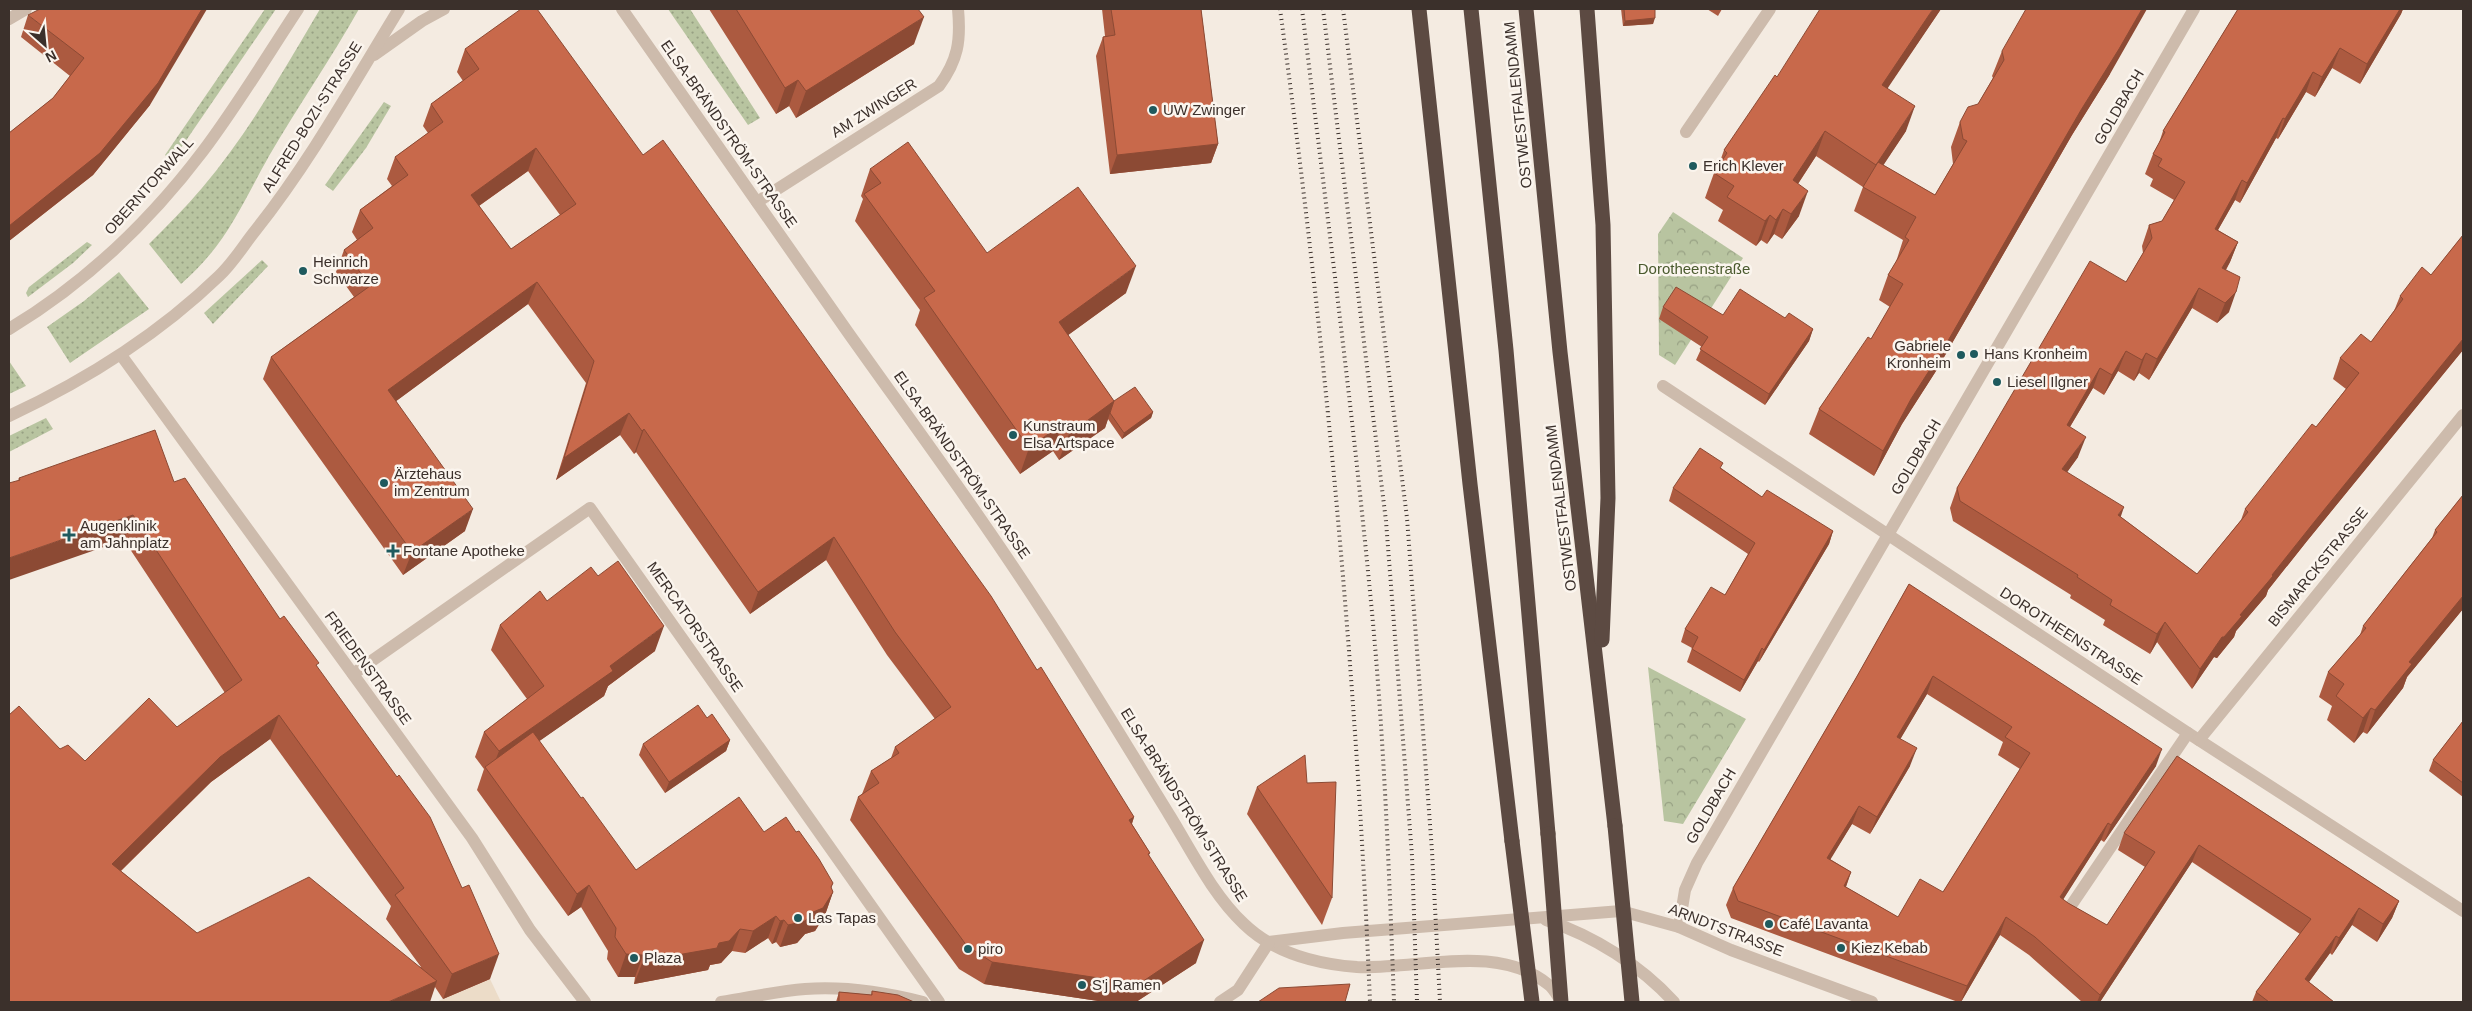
<svg xmlns="http://www.w3.org/2000/svg" width="2472" height="1011" font-family="Arial,sans-serif">
	<defs>
		<pattern id="grass-dots" width="8" height="8" patternUnits="userSpaceOnUse" patternTransform="scale(1.25)"><rect width="8" height="8" fill="#b8c4a0"/><path d="M2 2h.1M6 6h.1" fill="none" stroke="#97a083" stroke-width="1.8" stroke-linecap="round"/></pattern>
		<pattern id="park-crowns" width="20" height="18" patternUnits="userSpaceOnUse" patternTransform="scale(1.25)"><rect width="20" height="18" fill="#b8c4a0"/><path d="M2 6a3 3 0 1 1 6 0M12 15a3 3 0 1 1 6 0" fill="none" stroke="#97a083"/></pattern>
	</defs>
	<rect width="100%" height="100%" fill="#f4ebe1"/>
	<g fill="url(#grass-dots)">
		<path d="M265 9H276L172 161 165 155Z"/>
		<path d="M320 9H359C331 59 298 106 269 156 241 206 226 245 181 284L149 244C167 226 185 208 202 188 248 134 284 70 320 9Z"/>
		<path d="M668 9H690L760 118 748 125Z"/>
		<path d="M384 102 391 106 366 148 333 191 325 185Z"/>
		<path d="M87 242 92 245 73 263 28 297 26 293 29 287Z"/>
		<path d="M262 260 268 266 213 324 204 313Z"/>
		<path d="M119 272 149 309 70 363 47 327 84 301Z"/>
		<path d="M9 361 26 386 9 394Z"/>
		<path d="M46 418 53 429 9 452V436Z"/>
	</g>
	<g fill="url(#park-crowns)">
		<path d="M1673 212 1743 258 1675 365 1659 355 1658 234Z"/>
		<path d="M1648 667 1746 719 1683 824 1664 821Z"/>
	</g>
	<path fill="#ecdcc8" d="M490 979 501 1002H436Z"/>
	<g fill="none" stroke-linecap="round" stroke-linejoin="round">
		<g stroke="#cdbbac" stroke-width="12">
			<path d="M622 9C697 116 772 224 847 331 913 424 981 516 1043 612 1087 679 1128 748 1170 816 1192 852 1213 895 1244 924 1274 953 1317 964 1357 967 1418 970 1497 942 1549 985 1554 989 1558 997 1562 1002"/>
			<path d="M9 19 26 9"/>
			<path d="M374 55 422 21 444 9"/>
			<path d="M1686 132 1770 9"/>
			<path d="M757 202 939 86C958 60 961 41 958 9"/>
			<path d="M9 329C84 284 150 221 203 151 237 106 267 56 298 9"/>
			<path d="M121 355 472 838 530 930 585 1002"/>
			<path d="M1663 386 2188 733 2463 911"/>
			<path d="M9 416C86 380 158 335 219 276 233 263 243 246 255 231 310 162 353 84 399 9"/>
			<path d="M353 674 590 508 939 1002"/>
			<path d="M2199 740 2463 415"/>
			<path d="M2066 913 2188 733"/>
			<path d="M1546 920C1594 936 1640 965 1674 1002"/>
			<path d="M1679 927 1685 890 1697 863 2194 9"/>
			<path d="M1269 942 1343 933 1621 911 1679 927 1731 950 1872 1002"/>
			<path d="M721 1002C748 998 777 991 805 989 845 986 884 992 923 1002"/>
			<path d="M1220 1002 1238 990 1269 942"/>
		</g>
		<g stroke="#5c4a42" stroke-width="15">
			<path d="M1419 9 1470 484 1512 841"/>
			<path d="M1471 9 1506 350 1548 834"/>
			<path d="M1526 9 1560 352 1615 826"/>
			<path d="M1587 9 1603 225 1608 498 1602 640"/>
		</g>
		<g stroke="#3b302b" stroke-width="4" stroke-dasharray="1 4" stroke-linecap="butt">
			<path d="M1280 9C1325 338 1356 670 1370 1002"/>
			<path d="M1302 9C1326 206 1352 404 1371 602 1384 735 1389 869 1394 1002"/>
			<path d="M1323 9 1386 521 1412 856 1417 1002"/>
			<path d="M1343 9 1407 518 1432 851 1440 1002"/>
		</g>
		<g stroke="#5c4a42" stroke-width="15">
			<path d="M1615 826 1632 1002"/>
			<path d="M1548 834 1561 1002"/>
			<path d="M1512 841 1532 1002"/>
		</g>
	</g>
	<g fill="#ac5a40" fill-rule="evenodd">
		<path d="M709 9H918L914 44 796 118 789 106 776 114Z"/>
		<path d="M1102 9H1201L1218 144 1211 163 1110 174 1096 56 1103 37 1105 36Z"/>
		<path d="M1621 9H1655L1653 24 1623 26Z"/>
		<path d="M1707 9H1722L1718 16Z"/>
		<path d="M1941 9 1887 88 1906 131 1883 165 1935 195 1953 164 1951 147 1960 122 1978 104 1993 78 1992 76 2002 51 2110 74 2072 135 1936 371 1902 424 1874 476 1809 434 1819 409 1871 339 1890 307 1879 300 1888 275 1896 262 1903 240 1854 211 1863 187 1816 156 1798 184 1799 216 1782 239 1774 234 1767 244 1761 240 1756 246 1718 221 1723 210 1705 198 1714 173 1718 167 1724 150 1777 77Z"/>
		<path d="M2238 9H2403L2401 14 2360 84 2332 68 2315 97 2306 92 2278 139 2276 138 2240 203 2235 200 2218 230 2238 242 2230 262 2226 270 2229 312 2217 323 2192 308 2149 380 2139 373 2134 381 2118 371 2104 395 2093 388 2070 427 2078 457 2067 472 2121 517 2197 574 2241 520 2245 509 2316 427 2346 389 2333 379 2340 358 2371 342 2394 311 2400 296 2431 275 2463 235V350L2307 541 2268 590 2266 596 2236 631 2234 637 2217 658 2214 657 2192 689 2157 642 2150 654 2103 625 2105 620 2070 598 2071 595 1953 521 1950 508 1957 488 2126 282 2143 253 2142 246 2149 225 2162 221 2174 200 2150 186 2153 179 2145 174 2153 154 2159 143 2163 131Z"/>
		<path d="M28 15 150 105 93 175 9 241V133L53 98 70 76 21 37Z"/>
		<path d="M465 49 643 155 1037 670 1134 817 1132 824 1150 853 1149 855 1196 963 1136 1002H1105L984 984 959 969 850 820 858 797 862 794 871 771 891 758 895 747 935 719 887 655 826 560 750 614 636 452 634 454 620 435 556 480 586 383 528 304 396 401 465 531 403 575 263 379 271 357 354 297 336 272 344 250 357 240 352 232 360 210 392 186 387 179 395 157 428 133 423 126 431 104 463 81 457 72ZM528 171 560 215 511 249 479 206Z"/>
		<path d="M870 169 987 253 1126 293 1068 335 1114 401 1153 412 1151 418 1122 439 1108 419 1105 428 1059 460 1053 451 1020 474 915 325 920 310 855 221 863 199 861 196Z"/>
		<path d="M1663 307 1723 315 1785 318 1813 329 1809 341 1765 405 1696 360 1702 347 1659 319Z"/>
		<path d="M1721 468 1762 497 1833 531 1829 544 1759 662 1758 661 1740 692 1687 662 1692 648 1681 642 1685 629 1725 595 1748 554 1669 501 1673 488Z"/>
		<path d="M19 478 174 482 317 667 490 979 443 999 435 987 9 1002 60 749 85 761 177 727 225 693 124 540 18 481ZM270 739 391 906 386 919 421 967 197 933 121 871 211 782Z"/>
		<path d="M2463 495V609L2407 677 2403 688 2367 734 2363 732 2354 743 2327 720 2332 706 2319 697 2328 672 2360 635 2363 626 2432 538 2435 530Z"/>
		<path d="M1909 584 2156 766 2104 842 2101 840 2063 899 2068 903 2107 925 2145 867 2118 850 2124 833 2177 756 2399 901 2392 918 2377 942 2352 925 2332 955 2330 953 2309 982 2334 1002H2252L2256 992 2300 934 2192 862 2100 1002H2082L2029 955 2000 935 1961 1002H1958L1731 918 1726 905 1733 888 1856 678ZM1927 694 2003 742 1998 755 2020 769 1943 892 1898 917 1846 887 1851 872 1830 859 1852 824 1870 834 1910 766 1900 739Z"/>
		<path d="M547 601 655 651 608 686 604 696 539 741 581 798 636 870 764 832 833 883 831 888 833 892 825 915 815 931 805 934 797 943 780 947 776 942 772 944 768 938 745 953 732 951 721 963 710 965 708 970 634 984 635 977H618L607 959 608 951 581 907 568 916 477 790 484 769 475 757 484 732 527 699 491 650 500 625Z"/>
		<path d="M707 718 730 740 726 751 665 793 639 755 643 744Z"/>
		<path d="M2463 721V797L2429 771 2433 760Z"/>
		<path d="M1307 783 1332 898 1322 925 1247 814 1257 787Z"/>
		<path d="M872 991 914 1002H836L839 992 871 995Z"/>
	</g>
	<g fill="#8c4a34">
		<path d="M202 9H207L150 105 93 175 9 241V226Z"/>
		<path d="M1933 9H1941L1873 110 1882 85Z"/>
		<path d="M2142 9H2147L2110 74 2072 135 1936 371 1902 424 1874 476 1883 451 1911 399 2081 110Z"/>
		<path d="M2400 9H2403L2401 14 2360 84 2367 64Z"/>
		<path d="M924 17 914 44 796 118 806 91Z"/>
		<path d="M1655 18 1653 24 1623 26 1625 21Z"/>
		<path d="M2340 48 2332 68 2315 97 2322 77Z"/>
		<path d="M2313 72 2306 92 2278 139 2285 119Z"/>
		<path d="M798 80 789 106 776 114 785 88Z"/>
		<path d="M1915 106 1906 131 1867 190 1876 165Z"/>
		<path d="M2283 118 2276 138 2240 203 2247 183Z"/>
		<path d="M1825 131 1816 156 1784 205 1793 180Z"/>
		<path d="M1218 144 1211 163 1110 174 1117 155Z"/>
		<path d="M536 148 528 171 463 217 471 195Z"/>
		<path d="M2242 180 2235 200 2207 249 2215 229Z"/>
		<path d="M1808 191 1799 216 1782 239 1791 214Z"/>
		<path d="M1783 209 1774 234 1767 244 1776 220Z"/>
		<path d="M1770 215 1761 240 1756 246 1765 221Z"/>
		<path d="M2238 242 2230 262 2215 288 2222 268Z"/>
		<path d="M1136 266 1126 293 1049 349 1059 322Z"/>
		<path d="M537 282 528 304 380 413 388 390Z"/>
		<path d="M2199 288 2192 308 2149 380 2157 359Z"/>
		<path d="M2236 292 2229 312 2217 323 2225 303Z"/>
		<path d="M1813 329 1809 341 1765 405 1769 394Z"/>
		<path d="M2463 339V350L2307 541 2268 590 2266 596 2236 631 2234 637 2217 658 2214 657 2192 689 2200 669 2222 637 2315 521Z"/>
		<path d="M2126 351 2118 371 2104 395 2112 375Z"/>
		<path d="M2146 353 2139 373 2134 381 2142 360Z"/>
		<path d="M2100 368 2093 388 2059 445 2067 425Z"/>
		<path d="M1114 401 1105 428 1059 460 1069 434Z"/>
		<path d="M1153 412 1151 418 1122 439 1124 433Z"/>
		<path d="M629 413 620 435 556 480 564 458Z"/>
		<path d="M1062 424 1053 451 1020 474 1029 448Z"/>
		<path d="M644 429 636 452 634 454 642 431Z"/>
		<path d="M2086 437 2078 457 2055 489 2062 469Z"/>
		<path d="M2124 507 2117 528 2118 515Z"/>
		<path d="M473 509 465 531 403 575 412 552Z"/>
		<path d="M133 515 124 540 9 580V558Z"/>
		<path d="M1833 531 1829 544 1759 662 1764 650Z"/>
		<path d="M834 537 826 560 750 614 758 592Z"/>
		<path d="M2463 596V609L2407 677 2403 688 2367 734 2375 710 2409 662Z"/>
		<path d="M2165 622 2157 642 2150 654 2157 634Z"/>
		<path d="M664 626 655 651 608 686 604 696 491 775 490 774 499 751 610 666Z"/>
		<path d="M1762 648 1758 661 1740 692 1744 680Z"/>
		<path d="M1933 676 1927 694 1891 755 1897 737Z"/>
		<path d="M2371 708 2363 732 2354 743 2363 718Z"/>
		<path d="M279 715 270 739 211 782 103 888 112 864 220 757Z"/>
		<path d="M730 740 726 751 665 793 669 782Z"/>
		<path d="M1917 748 1910 766 1870 834 1877 817Z"/>
		<path d="M2162 749 2156 766 2104 842 2111 825Z"/>
		<path d="M1859 806 1852 824 1821 875 1827 858Z"/>
		<path d="M1134 817 1126 840 1129 820Z"/>
		<path d="M2108 823 2101 840 2054 914 2060 897Z"/>
		<path d="M2199 845 2192 862 2100 1002H2097L2100 995Z"/>
		<path d="M1851 872 1845 889 1844 886Z"/>
		<path d="M833 883 824 906 833 892 825 915 815 931 805 934 797 943 780 947 788 925 831 887Z"/>
		<path d="M589 885 581 907 568 916 577 894Z"/>
		<path d="M2399 901 2392 918 2377 942 2383 924Z"/>
		<path d="M2359 908 2352 925 2332 955 2339 938Z"/>
		<path d="M776 916 768 938 745 953 753 931Z"/>
		<path d="M2006 917 2000 935 1961 1002 1967 986Z"/>
		<path d="M784 920 776 942 772 944 780 921Z"/>
		<path d="M740 929 732 951 721 963 710 965 708 970 634 984 643 961 719 943Z"/>
		<path d="M2336 936 2330 953 2298 997 2305 979Z"/>
		<path d="M1204 940 1196 963 1136 1002H1105L984 984 992 962Z"/>
		<path d="M499 954 490 979 443 999 452 974Z"/>
		<path d="M626 954 643 955 635 977H618Z"/>
		<path d="M437 981 430 1002H388Z"/>
	</g>
	<g fill="#c8694b" stroke="#8c4a34" fill-rule="evenodd">
		<path d="M40 9H202L158 83 100 153 9 226V133L53 98 84 58 28 15Z"/>
		<path d="M521 9H537L643 155 663 140 991 596 1037 670 1041 667 1134 817 1129 820 1150 853 1148 854 1204 940 1139 984 992 962 967 946 858 797 879 783 871 771 899 753 895 747 951 707 895 632 834 537 758 592 644 429 642 431 629 413 564 458 594 361 537 282 388 390 473 509 412 552 271 357 370 286 344 250 373 228 360 210 408 175 395 157 443 122 431 104 479 69 465 49ZM536 148 576 204 511 249 471 195Z"/>
		<path d="M736 9H918L924 17 806 91 798 80 785 88Z"/>
		<path d="M1111 9H1201L1218 144 1117 155 1103 37 1115 35Z"/>
		<path d="M1624 9H1655V18L1625 21Z"/>
		<path d="M1820 9H1933L1882 85 1915 106 1876 165 1825 131 1793 180 1808 191 1791 214 1783 209 1776 220 1770 215 1765 221 1727 197 1734 186 1714 173 1727 153 1724 150 1775 75 1777 77Z"/>
		<path d="M2026 9H2142L2119 49 2081 110 1945 346 1911 399 1883 451 1819 409 1868 337 1871 339 1903 284 1888 275 1909 240 1905 237 1916 217 1863 187 1878 162 1935 195 1967 141 1963 139 1960 122 1968 107 1978 104 2004 60 2002 51Z"/>
		<path d="M2238 9H2400L2367 64 2340 48 2322 77 2313 72 2285 119 2283 118 2247 183 2242 180 2215 229 2238 242 2222 268 2240 277 2236 292 2225 303 2199 288 2157 359 2146 353 2142 360 2126 351 2112 375 2100 368 2067 425 2086 437 2062 469 2124 507 2118 515 2197 574 2248 512 2245 509 2312 424 2316 427 2359 373 2340 358 2361 334 2371 342 2403 299 2400 296 2422 267 2431 275 2463 235V339L2315 521 2272 575 2273 576 2240 615 2242 616 2224 637H2222L2200 669 2165 622 2157 634 2110 605 2112 600 2077 577 2078 575 1960 501 1957 488 2090 261 2126 282 2152 238 2149 225 2162 221 2185 182 2158 166 2162 159 2153 154 2165 132 2163 131Z"/>
		<path d="M908 142 987 253 1078 187 1136 266 1059 322 1114 401 1069 434 1062 424 1029 448 924 298 935 291 864 194 881 183 870 169Z"/>
		<path d="M1676 287 1723 315 1740 289 1785 318 1789 313 1813 329 1769 394 1700 349 1708 337 1663 307Z"/>
		<path d="M1135 387 1153 412 1124 433 1110 413 1114 401Z"/>
		<path d="M155 430 174 482 185 478 280 619 284 616 319 663 316 665 397 777 399 775 430 817 462 888 469 885 499 954 452 974 395 895 404 888 279 715 220 757 112 864 197 933 309 877 437 981 388 1002H9V715L19 706 60 749 68 745 85 761 149 698 177 727 242 680 133 515 9 558V483L20 480 19 478Z"/>
		<path d="M1700 448 1723 463 1720 468 1762 497 1767 490 1833 531 1764 650 1762 648 1744 680 1692 649 1698 637 1685 629 1711 587 1725 595 1755 543 1673 488Z"/>
		<path d="M2463 495V596L2409 662 2412 664 2375 710 2371 708 2363 718 2336 696 2344 684 2328 672 2366 628 2363 626 2437 532 2435 530Z"/>
		<path d="M618 561 664 626 610 666 613 671 499 751 484 732 544 686 500 625 540 591 547 601 591 567 598 576Z"/>
		<path d="M1909 584 2162 749 2111 825 2108 823 2060 897 2068 903 2107 925 2155 852 2124 833 2177 756 2399 901 2383 924 2359 908 2339 938 2336 936 2305 979 2334 1002H2269L2256 992 2311 919 2199 845 2100 995 2035 937 2006 917 1967 986 1738 901 1733 888 1856 678ZM1933 676 2012 727 2005 737 2030 753 1943 892 1920 879 1898 917 1844 886 1851 872 1827 858 1859 806 1877 817 1897 783 1917 748 1897 737Z"/>
		<path d="M698 705 707 718 712 714 730 740 669 782 643 744Z"/>
		<path d="M2463 721V783L2433 760Z"/>
		<path d="M533 732 581 798 583 797 636 870 739 797 764 832 786 817 796 832 799 831 819 859 833 883 831 887 833 892 823 908 813 912 805 921 788 925 784 920 780 921 776 916 753 931 740 929 729 941 719 943 717 948 643 961V955L626 954 615 937 616 928 589 885 577 894 485 767Z"/>
		<path d="M1305 755 1307 783 1336 782 1332 898 1257 787Z"/>
		<path d="M1350 984 1345 1002H1258L1279 988Z"/>
		<path d="M872 991 898 995 914 1002H839V992L872 995Z"/>
	</g>
	<g fill="#1f5a5e" stroke="#fbf5ee" stroke-width="2">
		<circle cx="1153" cy="110" r="5"/>
		<circle cx="1693" cy="166" r="5"/>
		<circle cx="303" cy="271" r="5"/>
		<circle cx="1974" cy="354" r="5"/>
		<circle cx="1961" cy="355" r="5"/>
		<circle cx="1997" cy="382" r="5"/>
		<circle cx="1013" cy="435" r="5"/>
		<circle cx="384" cy="483" r="5"/>
		<path d="M66.5 527.5h5v5h5v5h-5v5h-5v-5h-5v-5h5z"/>
		<path d="M390.5 543.5h5v5h5v5h-5v5h-5v-5h-5v-5h5z"/>
		<circle cx="798" cy="918" r="5"/>
		<circle cx="1769" cy="924" r="5"/>
		<circle cx="1841" cy="948" r="5"/>
		<circle cx="968" cy="949" r="5"/>
		<circle cx="634" cy="958" r="5"/>
		<circle cx="1082" cy="985" r="5"/>
	</g>
	<g text-anchor="middle" stroke-width="5" stroke-linejoin="round" paint-order="stroke">
		<g font-size="15" fill="#3b302b" stroke="#fbf5ee">
			<text transform="translate(1518 105) rotate(-96)" y="5">OSTWESTFALENDAMM</text>
			<text transform="translate(2119 107) rotate(-60)" y="5">GOLDBACH</text>
			<text transform="translate(874 108) rotate(-32)" y="5">AM ZWINGER</text>
			<text transform="translate(312 117) rotate(-58)" y="5">ALFRED-BOZI-STRASSE</text>
			<text transform="translate(729 134) rotate(55)" y="5">ELSA-BRÄNDSTRÖM-STRASSE</text>
			<text transform="translate(149 186) rotate(-48)" y="5">OBERNTORWALL</text>
			<text transform="translate(1916 457) rotate(-60)" y="5">GOLDBACH</text>
			<text transform="translate(962 465) rotate(55)" y="5">ELSA-BRÄNDSTRÖM-STRASSE</text>
			<text transform="translate(1561 508) rotate(-97)" y="5">OSTWESTFALENDAMM</text>
			<text transform="translate(2318 567) rotate(-51)" y="5">BISMARCKSTRASSE</text>
			<text transform="translate(695 627) rotate(55)" y="5">MERCATORSTRASSE</text>
			<text transform="translate(2071 636) rotate(33)" y="5">DOROTHEENSTRASSE</text>
			<text transform="translate(368 668) rotate(54)" y="5">FRIEDENSTRASSE</text>
			<text transform="translate(1184 805) rotate(58)" y="5">ELSA-BRÄNDSTRÖM-STRASSE</text>
			<text transform="translate(1711 806) rotate(-60)" y="5">GOLDBACH</text>
			<text transform="translate(1726 930) rotate(21)" y="5">ARNDTSTRASSE</text>
		</g>
		<g font-size="15" fill="#3b302b" stroke="#fbf5ee" text-anchor="start">
			<text x="1163" y="115">UW Zwinger</text>
			<text x="1703" y="171">Erich Klever</text>
			<text x="313" y="267">Heinrich<tspan x="313" dy="17">Schwarze</tspan></text>
			<text x="1951" y="351" text-anchor="end">Gabriele<tspan x="1951" dy="17">Kronheim</tspan></text>
			<text x="1984" y="359">Hans Kronheim</text>
			<text x="2007" y="387">Liesel Ilgner</text>
			<text x="1023" y="431">Kunstraum<tspan x="1023" dy="17">Elsa Artspace</tspan></text>
			<text x="394" y="479">Ärztehaus<tspan x="394" dy="17">im Zentrum</tspan></text>
			<text x="80" y="531">Augenklinik<tspan x="80" dy="17">am Jahnplatz</tspan></text>
			<text x="403" y="556">Fontane Apotheke</text>
			<text x="808" y="923">Las Tapas</text>
			<text x="1779" y="929">Café Lavanta</text>
			<text x="1851" y="953">Kiez Kebab</text>
			<text x="978" y="954">piro</text>
			<text x="644" y="963">Plaza</text>
			<text x="1092" y="990">S'j Ramen</text>
		</g>
		<g font-size="15" fill="#4a5a2e" stroke="#fbf5ee">
			<text x="1694" y="274">Dorotheenstraße</text>
		</g>
	</g>
	<rect width="2472" height="1011" fill="none" stroke="#3b302b" stroke-width="20"/>
	<g transform="translate(45 45) rotate(153)" stroke="#fbf5ee" stroke-width="4" paint-order="stroke">
	<path d="M0-4L9 19L0 12L-9 19Z" fill="#3b302b"/>
	<text y="-8" font-size="14" font-weight="bold" text-anchor="middle" fill="#3b302b">N</text>
	</g>
</svg>
